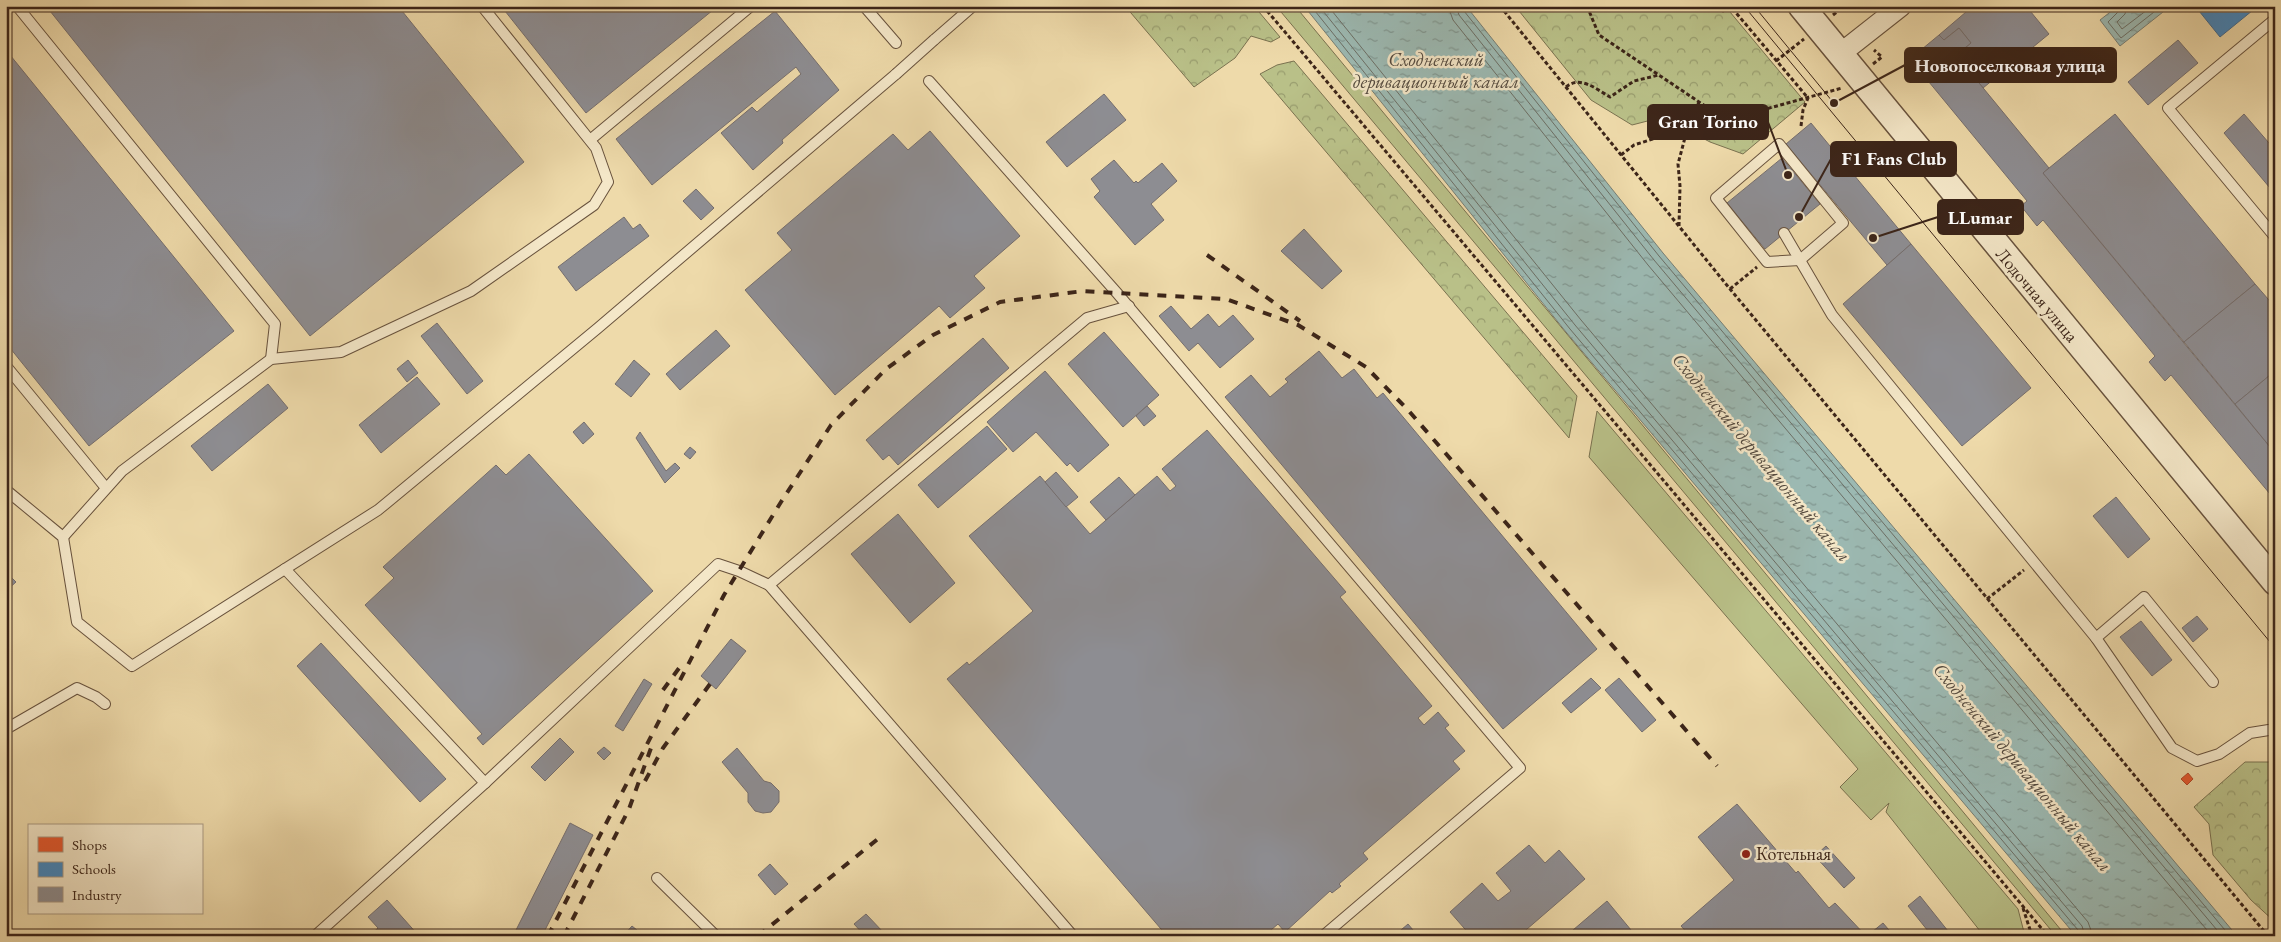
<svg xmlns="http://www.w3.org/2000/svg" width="2281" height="942" font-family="'EB Garamond',serif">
	<defs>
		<pattern id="forest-crowns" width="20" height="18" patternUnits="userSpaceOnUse" patternTransform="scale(1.25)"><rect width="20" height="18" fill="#b9c088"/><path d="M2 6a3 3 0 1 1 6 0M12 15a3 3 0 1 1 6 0" fill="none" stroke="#989c6e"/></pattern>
		<pattern id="water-ripples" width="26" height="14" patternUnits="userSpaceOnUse" patternTransform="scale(1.25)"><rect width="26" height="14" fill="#9cb9b2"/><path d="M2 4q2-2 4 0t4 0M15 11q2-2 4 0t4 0" fill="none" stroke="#809690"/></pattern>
	</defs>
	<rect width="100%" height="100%" fill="#eedaaa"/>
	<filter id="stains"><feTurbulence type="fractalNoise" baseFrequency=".004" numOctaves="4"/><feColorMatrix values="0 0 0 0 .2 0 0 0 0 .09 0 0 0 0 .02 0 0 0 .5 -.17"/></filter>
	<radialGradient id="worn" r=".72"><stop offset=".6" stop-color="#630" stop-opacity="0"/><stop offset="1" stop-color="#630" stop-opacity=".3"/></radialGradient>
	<g fill="#b9c088" stroke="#7a7250">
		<path d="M1276 6H1295L2066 936H2056Z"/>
		<path d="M1597 411 2018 909 2025 936H1984L1886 812 1889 803 1871 820 1840 787 1858 769 1589 457Z"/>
	</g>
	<g fill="url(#forest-crowns)" stroke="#7a7250">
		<path d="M1125 6H1254L1280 37 1271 42 1251 36 1235 58 1194 87Z"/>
		<path d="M1515 6H1725L1805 102 1743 154 1710 142 1663 117 1632 125 1591 100Z"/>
		<path d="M1294 61 1577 396 1569 438 1260 74 1277 65Z"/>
		<path d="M2245 762H2275V922L2251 900 2213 855 2209 824 2194 807Z"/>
	</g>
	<g fill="url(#water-ripples)" stroke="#767e75">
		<path d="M1304 6H1466L1663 253 2237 936H2076L1566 332Z"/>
		<path d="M2118 6H2158L2163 12 2120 46 2100 20Z"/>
	</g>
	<path fill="#e4572e" stroke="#b24828" d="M2188 773 2193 779 2187 785 2181 779Z"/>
	<path fill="#3f88c5" stroke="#3e6a91" d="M2195 6H2258L2220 37Z"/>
	<g fill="#8d8d92" stroke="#756e6e">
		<path d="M46 6H398L524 162 310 336Z"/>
		<path d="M501 6H718L586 113Z"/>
		<path d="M1973 6H2026L2049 34 1983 88 1956 55 1971 43 1959 28 1944 40 1939 35Z"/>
		<path d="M775 11 839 90 782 140 783 143 753 170 721 133 752 107 757 112 801 74 796 67 652 185 616 139Z"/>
		<path d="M1959 28 1971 43 1956 55 2049 168 2043 173 2275 453V500L2171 375 2165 381 2149 362 2155 356 2043 220 2037 226 2021 206 2027 201 1910 59 1939 35 1944 40Z"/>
		<path d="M2178 40 2198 63 2148 105 2128 82Z"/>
		<path d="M6 50 234 331 89 446 6 343Z"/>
		<path d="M1104 94 1126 120 1067 167 1046 142Z"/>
		<path d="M2115 114 2255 284 2184 342 2043 173Z"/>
		<path d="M2244 114 2275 150V194L2224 133Z"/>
		<path d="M1811 123 1911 244 1887 265 1786 144Z"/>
		<path d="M930 131 1020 236 974 276 985 288 950 318 939 306 835 395 745 290 792 250 777 233 893 134 908 150Z"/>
		<path d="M1782 158 1820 204 1765 249 1727 203Z"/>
		<path d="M1114 160 1134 183 1136 181 1138 183 1162 163 1177 181 1151 204 1164 220 1135 245 1094 197 1100 191 1091 179Z"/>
		<path d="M696 189 714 208 701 220 683 201Z"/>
		<path d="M624 217 633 229 640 224 649 236 576 291 558 267Z"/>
		<path d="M1304 229 1342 271 1322 289 1281 251Z"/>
		<path d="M1911 244 2031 388 1962 446 1843 304Z"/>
		<path d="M2255 284 2275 307V371L2235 404 2184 342Z"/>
		<path d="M1171 306 1191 329 1208 314 1219 327 1233 315 1254 339 1220 368 1198 343 1189 351 1159 316Z"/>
		<path d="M437 323 483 381 467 394 421 336Z"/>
		<path d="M716 330 730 346 680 390 666 374Z"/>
		<path d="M1104 332 1159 395 1123 427 1068 364Z"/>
		<path d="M983 338 1009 368 898 465 889 455 883 460 866 440Z"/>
		<path d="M1319 351 1342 378 1354 369 1377 398 1383 393 1597 649 1503 729 1225 397 1251 375 1270 397 1288 382 1285 379Z"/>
		<path d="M408 360 418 373 407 382 397 369Z"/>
		<path d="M634 360 650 374 631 397 615 384Z"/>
		<path d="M1045 371 1109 445 1078 472 1070 463 1067 466 1036 432 1013 452 987 422Z"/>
		<path d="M2275 371V453L2235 404Z"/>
		<path d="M417 377 440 404 381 453 359 425Z"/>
		<path d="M268 384 288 408 212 471 191 446Z"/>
		<path d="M1147 406 1156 416 1144 426 1136 416Z"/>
		<path d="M584 422 594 434 583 444 573 432Z"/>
		<path d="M987 426 1007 449 938 508 918 485Z"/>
		<path d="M1207 430 1346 592 1340 597 1432 706 1418 718 1424 725 1438 712 1449 725 1445 728 1465 751 1453 761 1460 769 1363 853 1368 859 1339 884 1341 886 1332 893 1330 891 1285 932 1278 924 1264 936H1167L947 679 967 662 969 665 1033 611 969 536 1040 476 1090 534 1157 476 1170 491 1176 486 1162 469Z"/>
		<path d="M640 432 666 471 675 463 680 468 665 483 636 438Z"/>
		<path d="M690 447 696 452 690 459 684 454Z"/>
		<path d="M529 454 653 591 483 745 477 738 482 734 365 605 394 578 383 567 496 465 506 475Z"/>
		<path d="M1056 472 1078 497 1066 507 1045 482Z"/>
		<path d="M1119 477 1135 495 1106 520 1090 502Z"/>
		<path d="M2116 497 2150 539 2128 558 2093 516Z"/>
		<path d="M898 514 955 583 910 623 851 554Z"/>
		<path d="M6 572 16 582 6 591Z"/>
		<path d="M2197 616 2208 629 2193 642 2182 628Z"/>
		<path d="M2141 621 2172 660 2152 676 2120 637Z"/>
		<path d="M731 639 746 651 716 689 701 676Z"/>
		<path d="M321 643 446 779 420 802 297 666Z"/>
		<path d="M1591 678 1601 688 1571 713 1562 703Z"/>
		<path d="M1619 678 1656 720 1642 732 1605 690Z"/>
		<path d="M644 679 652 684 623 731 615 726Z"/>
		<path d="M560 738 574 752 545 781 531 767Z"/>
		<path d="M604 747 611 753 604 760 597 753Z"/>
		<path d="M737 748 764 781 771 783 779 791V802L771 812 763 813 755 811 748 802V793L722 762Z"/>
		<path d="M1737 804 1796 873 1798 871 1829 908 1835 903 1866 936H1774L1769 930 1763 936H1690L1681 926 1734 880 1698 837Z"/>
		<path d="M570 823 593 835 542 936H513Z"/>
		<path d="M1529 845 1545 863 1559 850 1585 879 1519 936H1471L1450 912 1482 883 1498 901 1511 891 1496 873Z"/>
		<path d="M1826 846 1855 878 1844 888 1815 856Z"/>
		<path d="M770 864 788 884 775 895 758 875Z"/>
		<path d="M1920 896 1952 936H1932L1908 906Z"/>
		<path d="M387 900 419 936H369L378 928 368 917Z"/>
		<path d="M1607 901 1636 936H1566Z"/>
		<path d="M866 914 884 933 881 936H865L854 924Z"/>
		<path d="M1883 923 1894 936H1867Z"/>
		<path d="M1408 924 1418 936H1394Z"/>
		<path d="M632 926 643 935 642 936H623Z"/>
	</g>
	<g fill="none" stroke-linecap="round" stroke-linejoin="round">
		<g stroke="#6c6f66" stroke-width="1">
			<path d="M1311 6 1570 329 2078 930 2079 936"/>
			<path d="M1319 6 1575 325 2082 926 2085 936"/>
			<path d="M1328 6 1581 320 2088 922 2093 936"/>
			<path d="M1448 6 1453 20 1648 265 2212 936"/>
			<path d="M1456 6 1459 15 1654 260 2222 936"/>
			<path d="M1462 6 1464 11 1659 256 2230 936"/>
			<path d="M2121 6 2119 11 2108 22 2121 38 2154 12 2155 6"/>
			<path d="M2127 6 2125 14 2117 22 2122 29 2147 10 2148 6"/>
		</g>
		<defs>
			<g id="service">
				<path d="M17 6 275 324 271 359"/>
				<path d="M864 6 896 43"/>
				<path d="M2275 19 2168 108 2275 237"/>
				<path d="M934 40 973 6"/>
				<path d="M929 81 1117 293 1520 768 1323 936"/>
				<path d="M590 140 751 6"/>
				<path d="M1779 144 1843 223 1800 260 1767 262 1716 198Z"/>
				<path d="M1784 233 1832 315 2096 638 2144 597 2213 682"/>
				<path d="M6 366 106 488"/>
				<path d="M6 490 63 537 77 622 132 666 378 510 598 328 896 74"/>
				<path d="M63 537 122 471 271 359 341 352 471 291 594 205 608 182 596 148 482 6"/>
				<path d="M285 569 485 783"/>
				<path d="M769 585 1087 318 1129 306"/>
				<path d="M2096 638 2172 748 2197 761 2219 754 2250 733 2275 729"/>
				<path d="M6 729 77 688 96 697 105 704"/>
				<path d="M657 878 716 936"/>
				<path d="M315 936 485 783 718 564 739 571 769 585 1073 936"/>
			</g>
			<path id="minor" d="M1840 54 1901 6"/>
			<path id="tertiary" d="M1801 6 2275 582"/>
		</defs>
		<use href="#service" stroke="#68523d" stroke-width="12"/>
		<use href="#minor" stroke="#68523d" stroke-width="22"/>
		<use href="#tertiary" stroke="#68523d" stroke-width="28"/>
		<g stroke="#3c2519" stroke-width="3" stroke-dasharray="4 2.5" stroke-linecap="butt">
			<path d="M1263 6 2048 936"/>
			<path d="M1500 6 1730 289 2268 936"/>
			<path d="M1587 6 1599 35 1726 120 1842 88"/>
			<path d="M1715 6 1723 11 1732 8 1808 98"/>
			<path d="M1833 15 1844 6"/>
			<path d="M1776 61 1804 39"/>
			<path d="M1873 64 1882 57 1874 50"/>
			<path d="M1566 87C1580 75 1596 89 1610 97L1634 81 1659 75"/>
			<path d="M1801 126 1803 110 1808 98"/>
			<path d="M1621 155 1634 145 1721 117"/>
			<path d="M1679 226 1680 186 1678 164 1687 130 1699 102"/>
			<path d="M1730 289 1757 267"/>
			<path d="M1987 599 2024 570"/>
			<path d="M2023 908 2032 936"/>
		</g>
		<use href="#service" stroke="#f4e7c8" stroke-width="10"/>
		<use href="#minor" stroke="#f4e7c8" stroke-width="20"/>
		<use href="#tertiary" stroke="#f4e7c8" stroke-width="25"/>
		<g stroke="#3c2519" stroke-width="1">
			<path d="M1744 6 2275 648"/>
			<path d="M1754 6 1837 107"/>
		</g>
		<g stroke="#3c2519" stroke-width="4" stroke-dasharray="9 9" stroke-linecap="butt">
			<path d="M1207 255 1300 321"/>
			<path d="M663 690 682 664"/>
			<path d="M645 781 663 748 710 684"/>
			<path d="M548 936 724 595 781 502 831 425 886 369 933 335 1000 302 1083 291 1226 299 1298 325 1366 367 1408 410 1717 766"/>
			<path d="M564 936 629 809 651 748"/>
			<path d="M758 936 879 838"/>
		</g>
		<defs>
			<path id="service-bridge" d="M896 74 934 40"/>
		</defs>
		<use href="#service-bridge" stroke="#68523d" stroke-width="12" stroke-linecap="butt"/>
		<use href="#service-bridge" stroke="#f4e7c8" stroke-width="10"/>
	</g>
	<circle fill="#8f2418" stroke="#f4e7c8" stroke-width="2" cx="1746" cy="854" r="5"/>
	<g text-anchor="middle" stroke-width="5" stroke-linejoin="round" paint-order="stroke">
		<g font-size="18" fill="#3c2519" stroke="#f4e7c8">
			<text transform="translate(2037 295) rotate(50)" y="6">Лодочная улица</text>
		</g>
		<g font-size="18" fill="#3c2519" stroke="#f4e7c8" text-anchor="start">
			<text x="1756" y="860">Котельная</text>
		</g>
		<g font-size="19" font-style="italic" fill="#544a3f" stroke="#f4e7c8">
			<text x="1436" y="66">Сходненский<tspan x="1436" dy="22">деривационный канал</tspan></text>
			<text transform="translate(1762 457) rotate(50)" y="7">Сходненский деривационный канал</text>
			<text transform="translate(2023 767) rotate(50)" y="7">Сходненский деривационный канал</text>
		</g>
	</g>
	<path fill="none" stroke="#3c2519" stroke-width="2" d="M1834 103L1905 65M1788 175L1768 122M1799 217L1831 159M1873 238L1938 217"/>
	<g fill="#3c2519" stroke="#f4e7c8" stroke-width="2">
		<circle cx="1834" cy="103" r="5"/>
		<circle cx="1788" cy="175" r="5"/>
		<circle cx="1799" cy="217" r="5"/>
		<circle cx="1873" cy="238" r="5"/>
	</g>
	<g fill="#3c2519" stroke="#3c2519" stroke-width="2">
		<rect x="1905" y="48" width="211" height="34" rx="5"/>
		<rect x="1648" y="105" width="120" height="34" rx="5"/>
		<rect x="1831" y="142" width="125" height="34" rx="5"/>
		<rect x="1938" y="200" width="85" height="34" rx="5"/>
	</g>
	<g font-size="19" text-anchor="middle" font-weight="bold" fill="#fff">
		<text x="2010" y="72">Новопоселковая улица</text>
		<text x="1708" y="128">Gran Torino</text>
		<text x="1894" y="165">F1 Fans Club</text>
		<text x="1980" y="224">LLumar</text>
	</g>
	<rect width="2281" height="942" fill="none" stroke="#eedaaa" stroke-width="25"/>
	<rect x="8" y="8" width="2266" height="927" fill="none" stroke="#3c2519" stroke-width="2.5"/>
	<rect x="12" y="12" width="2256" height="917" fill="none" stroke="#3c2519"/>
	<rect x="28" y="824" width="175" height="90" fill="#f4e7c8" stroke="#aa9982"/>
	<rect x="38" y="837" width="25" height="15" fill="#e4572e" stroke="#aa9982"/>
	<text x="72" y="850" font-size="15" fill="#3c2519">Shops</text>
	<rect x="38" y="862" width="25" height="15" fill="#3f88c5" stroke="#aa9982"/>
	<text x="72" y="874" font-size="15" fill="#3c2519">Schools</text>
	<rect x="38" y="887" width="25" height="15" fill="#8d8d92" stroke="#aa9982"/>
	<text x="72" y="900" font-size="15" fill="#3c2519">Industry</text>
	<rect width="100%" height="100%" filter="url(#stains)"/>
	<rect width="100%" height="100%" fill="url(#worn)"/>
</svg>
